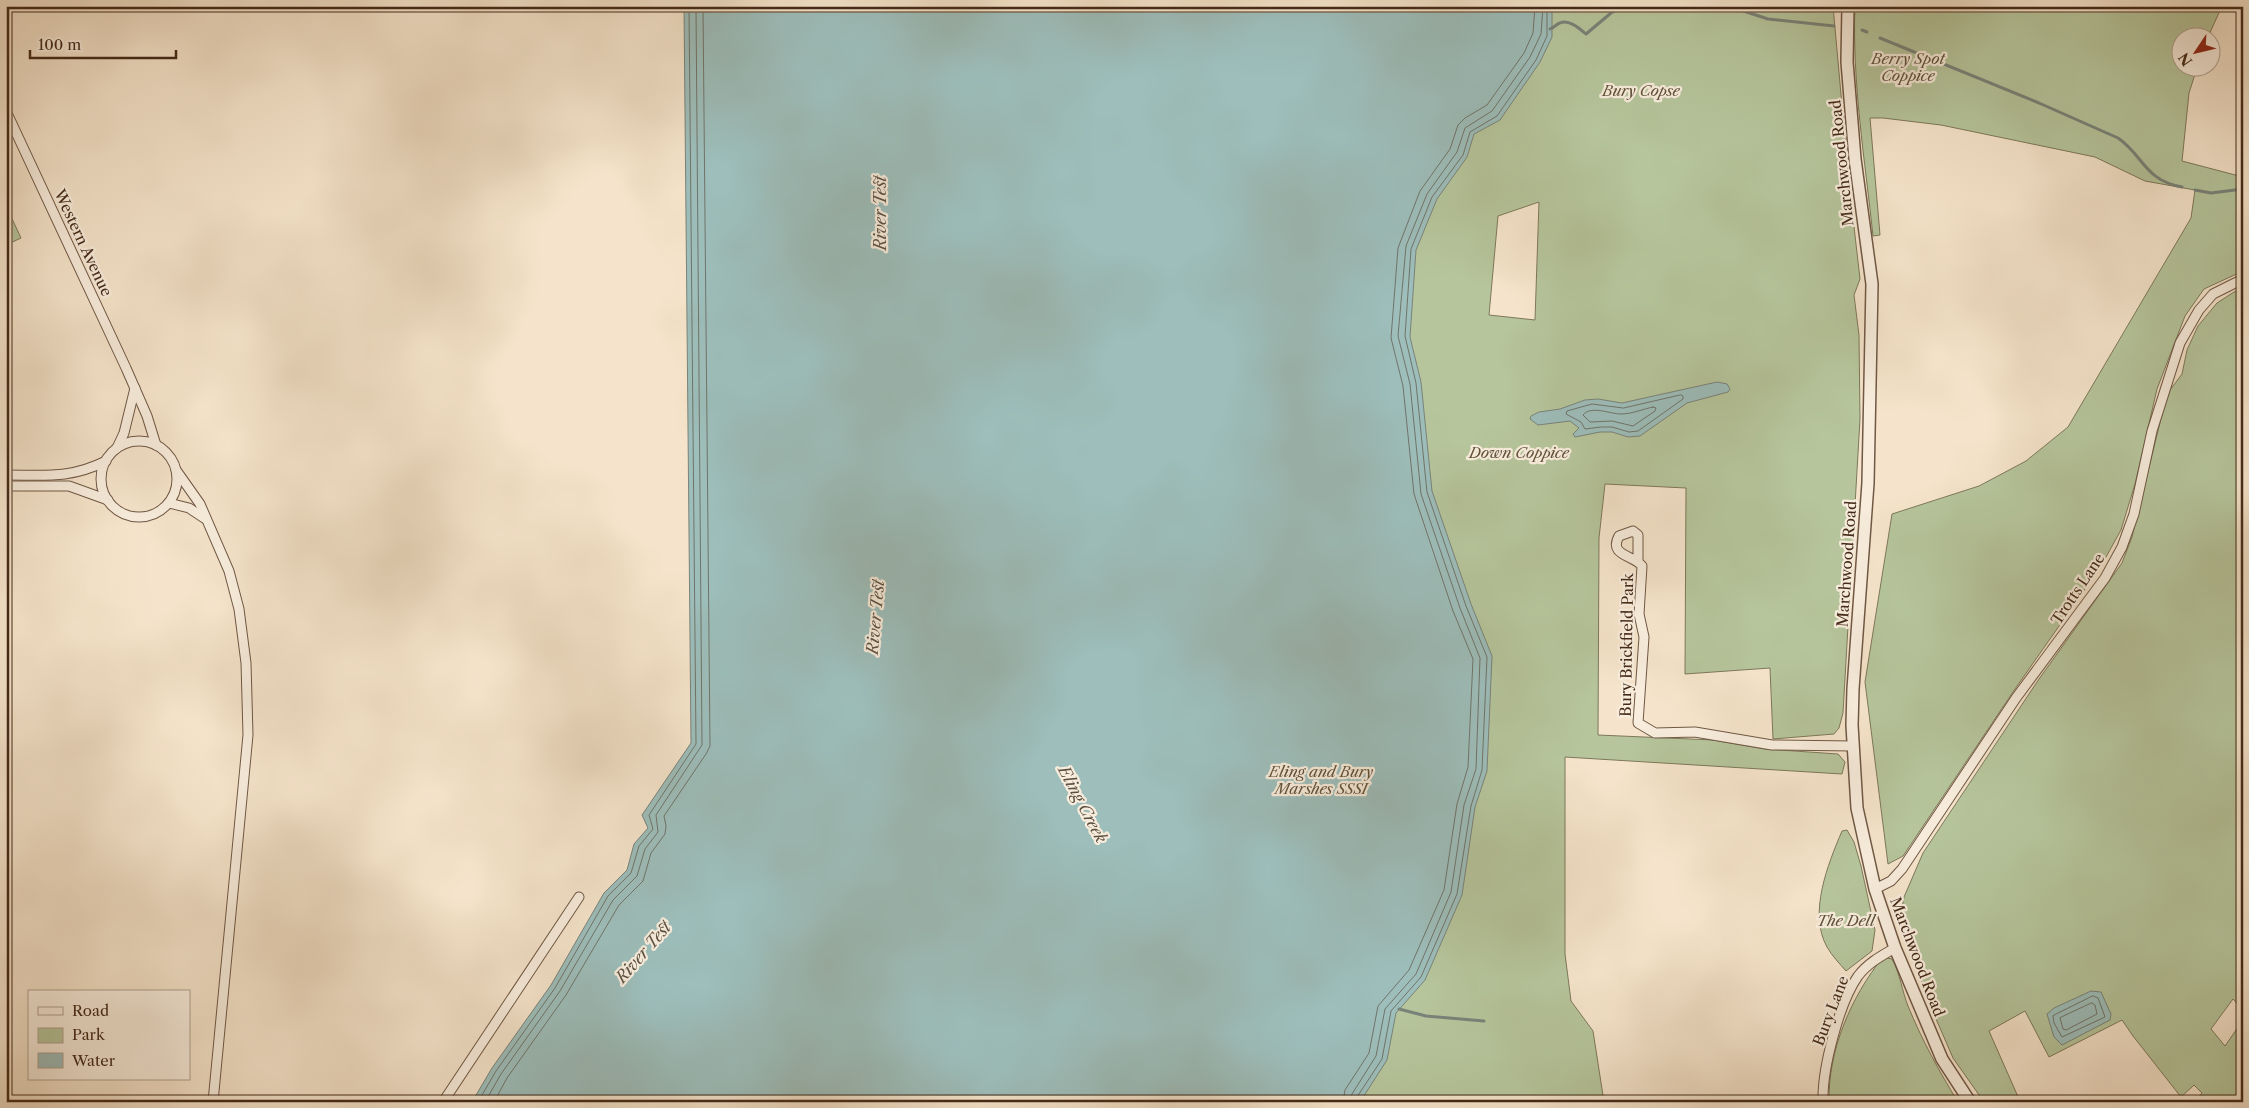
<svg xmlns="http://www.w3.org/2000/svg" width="2249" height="1108" font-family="'Libre Caslon Text',serif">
	<rect width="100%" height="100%" fill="#f5e4cb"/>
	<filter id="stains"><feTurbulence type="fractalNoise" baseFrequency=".004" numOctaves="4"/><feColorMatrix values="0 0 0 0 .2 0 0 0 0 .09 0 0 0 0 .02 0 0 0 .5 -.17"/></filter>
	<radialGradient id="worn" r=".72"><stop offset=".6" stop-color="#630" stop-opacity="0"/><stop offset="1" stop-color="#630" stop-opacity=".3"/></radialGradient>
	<g fill="#b6c59c" stroke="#7d785a" fill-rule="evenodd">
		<path d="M1429 6H1833L1849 183 1860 279 1854 295 1859 335 1860 419 1843 713 1839 728 1834 734 1773 739 1770 668 1685 674 1686 488 1605 484 1599 538 1598 735 1713 740 1765 749 1838 754 1845 762 1842 774 1565 757V954L1571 1001 1593 1031 1604 1102H577ZM1539 202 1535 320 1489 315 1498 216Z"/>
		<path d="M1855 6H2222L2208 37 2182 38V68H2197L2189 93 2182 161 2243 177V271L2204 289 2185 316 2157 389 2135 484 2121 530 2101 566 2015 689 1903 856 1888 864 1865 682 1892 514 1979 486 2026 461 2068 427 2191 218 2195 190 2145 181 2095 157 1941 125 1883 118H1870L1880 235 1873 236C1865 160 1852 83 1855 6Z"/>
		<path d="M6 206 21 238 6 245Z"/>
		<path d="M2243 289V1010L2233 999 2211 1029 2225 1046 2243 1020V1102H2195L2202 1093 2194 1085 2181 1097 2133 1036 2122 1020 2049 1057 2025 1011 1989 1031 2019 1099 2014 1102H1984L1953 1058 1933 1012 1905 936 1901 914 1904 897 1923 853 2039 679 2122 563 2132 537 2167 394 2182 374 2187 350 2198 326 2217 303 2234 292Z"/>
		<path d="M1847 830 1854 842 1861 866 1875 930 1872 951 1846 971C1840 964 1832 956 1827 947 1808 913 1828 864 1842 831Z"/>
		<path d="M1883 957 1892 959C1900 973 1902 991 1908 1006 1922 1040 1939 1071 1958 1102H1829C1828 1050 1851 997 1883 957Z"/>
	</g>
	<g fill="#9dbebb" stroke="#79837a">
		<path d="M684 6H1558L1552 12V37L1540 62 1500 120 1474 134 1467 157 1437 199 1416 250 1410 337 1421 382 1432 491 1471 604 1492 656 1487 771 1475 807 1462 895 1425 980 1396 1013 1387 1060 1360 1102H472L492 1068 551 985 604 893 627 870 634 844 648 828 642 815 691 743Z"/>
		<path d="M1717 382 1727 384 1730 389 1728 392 1687 403 1640 436 1628 437 1612 432H1600L1575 437 1573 434 1579 428 1570 421 1538 425 1530 419 1531 416 1539 412 1560 409 1585 400 1598 399 1622 403Z"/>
		<path d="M2091 991 2101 992 2111 1014 2110 1020 2062 1045 2054 1037 2047 1014 2054 1008Z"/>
	</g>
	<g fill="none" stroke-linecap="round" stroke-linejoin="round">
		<g stroke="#70746a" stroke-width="1">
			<path d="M1681 395 1683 396V399L1638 431 1629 432 1612 427H1601L1585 429 1581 422 1566 414 1567 411 1592 404 1623 408Z"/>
			<path d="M1653 407 1656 408 1655 411 1633 426 1612 421 1590 422 1583 415C1591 405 1610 414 1621 414 1632 414 1643 409 1653 407Z"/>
			<path d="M2093 996 2098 998 2105 1017 2062 1037 2054 1023 2053 1016Z"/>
			<path d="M2092 1003 2095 1005 2097 1014 2066 1030 2063 1029 2060 1018Z"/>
			<path d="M478 1102 496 1071 555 988 608 896 631 873 639 846 653 829 649 815 696 744 689 6"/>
			<path d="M485 1102 501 1074 560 991 613 900 637 876 645 849 658 832 656 815 702 745 696 6"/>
			<path d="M494 1102 507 1078 566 995 619 905 643 881 651 853 665 834 666 826 664 816 706 754 710 746 703 6"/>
			<path d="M1343 1102 1345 1090 1369 1053 1378 1006 1409 970 1444 890 1457 804 1468 767 1473 659 1453 611 1414 494 1403 386 1391 338 1398 248 1420 191 1450 149 1458 125 1465 118 1487 105 1524 53 1533 33 1535 6"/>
			<path d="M1350 1102 1352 1094 1376 1056 1385 1009 1416 974 1451 892 1464 805 1476 769 1480 658 1460 608 1421 494 1410 384 1398 336 1406 246 1427 194 1457 152 1465 128 1492 111 1530 57 1541 34 1543 6"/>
			<path d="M1356 1102 1357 1097 1382 1059 1391 1011 1421 977 1457 894 1471 806 1482 770 1487 657 1466 606 1427 492 1416 383 1405 336 1411 249 1432 197 1463 155 1470 132 1497 116 1536 60 1547 36V11L1551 6"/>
		</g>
		<g stroke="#79837a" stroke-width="3">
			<path d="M1657 6H1674"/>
			<path d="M1728 6 1768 19 1834 26"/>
			<path d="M1550 29C1554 28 1556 24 1560 23 1569 19 1580 29 1586 34L1611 13 1624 6"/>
			<path d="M1862 30 1867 32"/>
			<path d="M1880 38 2039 103 2118 138C2144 156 2144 180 2182 187"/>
			<path d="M2195 190 2211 193 2243 189"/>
			<path d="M1399 1009 1426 1016 1484 1021"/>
		</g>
		<defs>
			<g id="minor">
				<path d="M6 111 126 368 147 416 156 445"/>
				<circle cx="139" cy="479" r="38"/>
				<path d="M117 448 124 433 135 388"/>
				<path d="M176 470 200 504 229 571 239 609 246 663 248 735 213 1102"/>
				<path d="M6 475C45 475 70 479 106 461"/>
				<path d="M6 486H69L108 500"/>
				<path d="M169 503 189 508 204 518"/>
				<path d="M1638 561V535L1633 531 1619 536C1608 556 1634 555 1642 566L1639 614 1644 637 1638 723 1655 733 1695 732 1772 745 1853 746"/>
				<path d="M1875 889 1891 881 1902 869 2016 698 2105 578 2122 547 2134 514 2152 431 2180 343 2199 310 2213 294 2243 279"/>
				<path d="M443 1102 579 897"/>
				<path d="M1823 1102C1822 1069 1839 1003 1858 976 1868 963 1881 956 1895 948"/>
			</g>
			<path id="tertiary" d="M1848 6 1847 62 1855 159 1872 284 1868 483 1853 689 1852 725 1857 808 1875 889 1895 948 1942 1059 1970 1102"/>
		</defs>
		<use href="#minor" stroke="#705845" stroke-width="11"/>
		<use href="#tertiary" stroke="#705845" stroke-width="14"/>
		<use href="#minor" stroke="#f8eddd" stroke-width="9"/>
		<use href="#tertiary" stroke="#f8eddd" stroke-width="11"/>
	</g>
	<g text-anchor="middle" stroke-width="4.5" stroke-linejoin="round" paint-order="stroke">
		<g font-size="15" font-style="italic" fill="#605139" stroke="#f8eddd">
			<text x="1908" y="64">Berry Spot<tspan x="1908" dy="17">Coppice</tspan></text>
			<text x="1641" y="96">Bury Copse</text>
			<text x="1519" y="458">Down Coppice</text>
			<text x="1321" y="777">Eling and Bury<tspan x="1321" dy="17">Marshes SSSI</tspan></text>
			<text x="1846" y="926">The Dell</text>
		</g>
		<g font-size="15" fill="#442a18" stroke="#f8eddd">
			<text transform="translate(1842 163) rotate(-96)" y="5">Marchwood Road</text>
			<text transform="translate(83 243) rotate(65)" y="5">Western Avenue</text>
			<text transform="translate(1847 564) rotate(-86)" y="5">Marchwood Road</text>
			<text transform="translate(2078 589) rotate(-56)" y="5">Trotts Lane</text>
			<text transform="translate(1627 645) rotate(-89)" y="5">Bury Brickfield Park</text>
			<text transform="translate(1917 957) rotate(69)" y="5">Marchwood Road</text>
			<text transform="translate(1831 1011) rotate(-69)" y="5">Bury Lane</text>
		</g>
		<g font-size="16" font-style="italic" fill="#5a4f41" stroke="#f8eddd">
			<text transform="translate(880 213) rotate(-90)" y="6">River Test</text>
			<text transform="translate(875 617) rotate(-85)" y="6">River Test</text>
			<text transform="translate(1083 804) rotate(62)" y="6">Eling Creek</text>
			<text transform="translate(643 952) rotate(-49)" y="6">River Test</text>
		</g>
	</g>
	<rect width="2249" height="1108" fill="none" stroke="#f5e4cb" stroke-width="25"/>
	<rect x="8" y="8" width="2234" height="1093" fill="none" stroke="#442a18" stroke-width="2.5"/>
	<rect x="12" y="12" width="2224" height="1083" fill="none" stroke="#442a18"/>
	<rect x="28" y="990" width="162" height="90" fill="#f8eddd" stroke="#b09f8e"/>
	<rect x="38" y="1007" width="25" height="8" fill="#f8eddd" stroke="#b09f8e"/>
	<text x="72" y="1016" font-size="15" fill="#442a18">Road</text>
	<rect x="38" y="1028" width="25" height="15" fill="#b6c59c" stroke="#b09f8e"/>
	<text x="72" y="1040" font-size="15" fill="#442a18">Park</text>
	<rect x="38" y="1053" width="25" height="15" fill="#9dbebb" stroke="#b09f8e"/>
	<text x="72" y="1066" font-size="15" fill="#442a18">Water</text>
	<g transform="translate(2196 52) rotate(235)"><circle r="24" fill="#f8eddd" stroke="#b09f8e"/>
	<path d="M0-4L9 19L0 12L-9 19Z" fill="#8f2418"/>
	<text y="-8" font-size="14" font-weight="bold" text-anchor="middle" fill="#442a18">N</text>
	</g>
	<path d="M30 50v8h146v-8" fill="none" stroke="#442a18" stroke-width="2.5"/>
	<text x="38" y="50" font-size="15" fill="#442a18" stroke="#f8eddd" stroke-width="4" paint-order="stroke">100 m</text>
	<rect width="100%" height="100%" filter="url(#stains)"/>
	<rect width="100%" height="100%" fill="url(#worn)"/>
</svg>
